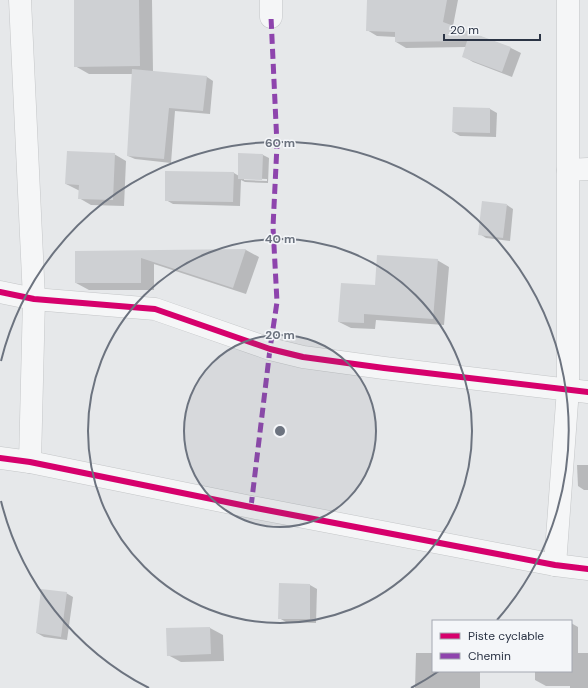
<svg xmlns="http://www.w3.org/2000/svg" width="588" height="688" font-family="'DM Sans',sans-serif">
	<rect width="100%" height="100%" fill="#e6e8ea"/>
	<g fill="#0003" fill-rule="evenodd">
		<path d="M75 0H152L153 72 207 77 213 81 210 114 175 111 171 163 135 159 128 156 133 74H89L75 66Z"/>
		<path d="M368 0H458L453 26 511 48 521 53 512 77 473 62 463 56 466 47 406 48 396 42V37L377 36 367 30Z"/>
		<path d="M490 109 497 113 496 137 460 136 453 132Z"/>
		<path d="M114 154 126 161 124 206 91 205 79 198 80 191 66 184Z"/>
		<path d="M263 155 269 158 268 183 245 182 241 180 240 206 173 204 166 200V172L234 173 239 176ZM244 178 267 179V181L244 180Z"/>
		<path d="M507 205 513 209 510 241 486 238 480 234Z"/>
		<path d="M246 250 259 257 246 294 154 264V290H89L76 283V252Z"/>
		<path d="M437 260 449 267 444 325 376 320 375 329 351 328 339 322 376 286Z"/>
		<path d="M577 465H588V490H584L578 486Z"/>
		<path d="M280 584 310 585 317 589 316 623 286 622 279 618Z"/>
		<path d="M66 593 73 597 67 640 44 637 37 633Z"/>
		<path d="M537 620 567 621H568H537Z"/>
		<path d="M571 623 578 627V653H588V688H570V686H546L535 680V671H571Z"/>
		<path d="M210 628 223 635 224 661 181 662 168 655Z"/>
		<path d="M416 653H433V671H480V688H415Z"/>
	</g>
	<g fill="#ced0d3">
		<path d="M74 0H139L140 66 74 67Z"/>
		<path d="M367 0H447L443 22 511 47 502 72 462 57 467 41 395 42V32L366 31Z"/>
		<path d="M132 69 207 76 203 111 169 108 164 159 127 156Z"/>
		<path d="M453 107 490 108V133L452 132Z"/>
		<path d="M67 151 115 153 113 200 78 199 79 185 65 184Z"/>
		<path d="M238 153 263 154 262 180 238 179Z"/>
		<path d="M165 171 234 172 233 202 165 201Z"/>
		<path d="M482 201 507 204 503 238 478 235Z"/>
		<path d="M246 249 233 288 141 258V283H75V251Z"/>
		<path d="M377 255 438 259 433 319 364 314V323L338 322 341 283 375 285Z"/>
		<path d="M279 583 310 584V619H278Z"/>
		<path d="M41 589 67 592 61 637 36 633Z"/>
		<path d="M210 627 211 654 167 656 166 628Z"/>
	</g>
	<g fill="none" stroke-linecap="round" stroke-linejoin="round">
		<defs>
			<g id="minor">
				<path d="M20 0 34 299 30 462"/>
				<path d="M271 0V17"/>
				<path d="M568 170 588 169"/>
				<path d="M0 292 34 299 155 309 270 349 303 357 384 368 588 392"/>
				<path d="M0 458 30 462 251 507 555 565 588 569"/>
				<path d="M555 565 568 389V0"/>
			</g>
		</defs>
		<use href="#minor" stroke="#c4c6c8" stroke-width="23"/>
		<use href="#minor" stroke="#f5f6f7" stroke-width="22"/>
		<path stroke="#8e44ad" stroke-width="5" stroke-dasharray="10 5" stroke-linecap="butt" d="M251 507 270 349 277 302 273 227 277 145 271 17"/>
		<defs>
			<g id="cycleway">
				<path d="M0 292 34 299 155 309 270 349 303 357 384 368 588 392"/>
				<path d="M0 458 30 462 251 507 555 565 588 569"/>
			</g>
		</defs>
		<use href="#cycleway" stroke="#f4f6f9" stroke-width="8"/>
		<use href="#cycleway" stroke="#d6006c" stroke-width="6"/>
	</g>
	<circle cx="280" cy="431" r="96" fill="#6c737f" fill-opacity=".12"/>
	<g fill="none" stroke="#6c737f" stroke-width="2">
		<circle cx="280" cy="431" r="96"/>
		<circle cx="280" cy="431" r="192"/>
		<path d="M439 671A288 288 0 0 1 411 688M149 688A288 288 0 0 1 1 501M1 361A288 288 0 1 1 497 620"/>
	</g>
	<circle cx="280" cy="431" r="6" fill="#6c737f" stroke="#f4f6f9" stroke-width="2"/>
	<g font-size="12" text-anchor="middle" font-weight="bold" fill="#6c737f" stroke="#f4f6f9" stroke-width="3" stroke-linejoin="round" paint-order="stroke">
		<text x="280" y="147">60 m</text>
		<text x="280" y="243">40 m</text>
		<text x="280" y="339">20 m</text>
	</g>
	<rect x="432" y="620" width="140" height="52" fill="#f4f6f9" stroke="#a4a8b1"/>
	<rect x="440" y="633" width="20" height="6" fill="#d6006c" stroke="#a4a8b1"/>
	<text x="468" y="640" font-size="12" fill="#2b3445">Piste cyclable</text>
	<rect x="440" y="653" width="20" height="6" fill="#8e44ad" stroke="#a4a8b1"/>
	<text x="468" y="660" font-size="12" fill="#2b3445">Chemin</text>
	<path d="M444 34v6h96v-6" fill="none" stroke="#2b3445" stroke-width="2"/>
	<text x="450" y="34" font-size="12" fill="#2b3445" stroke="#f4f6f9" stroke-width="3" paint-order="stroke">20 m</text>
</svg>
